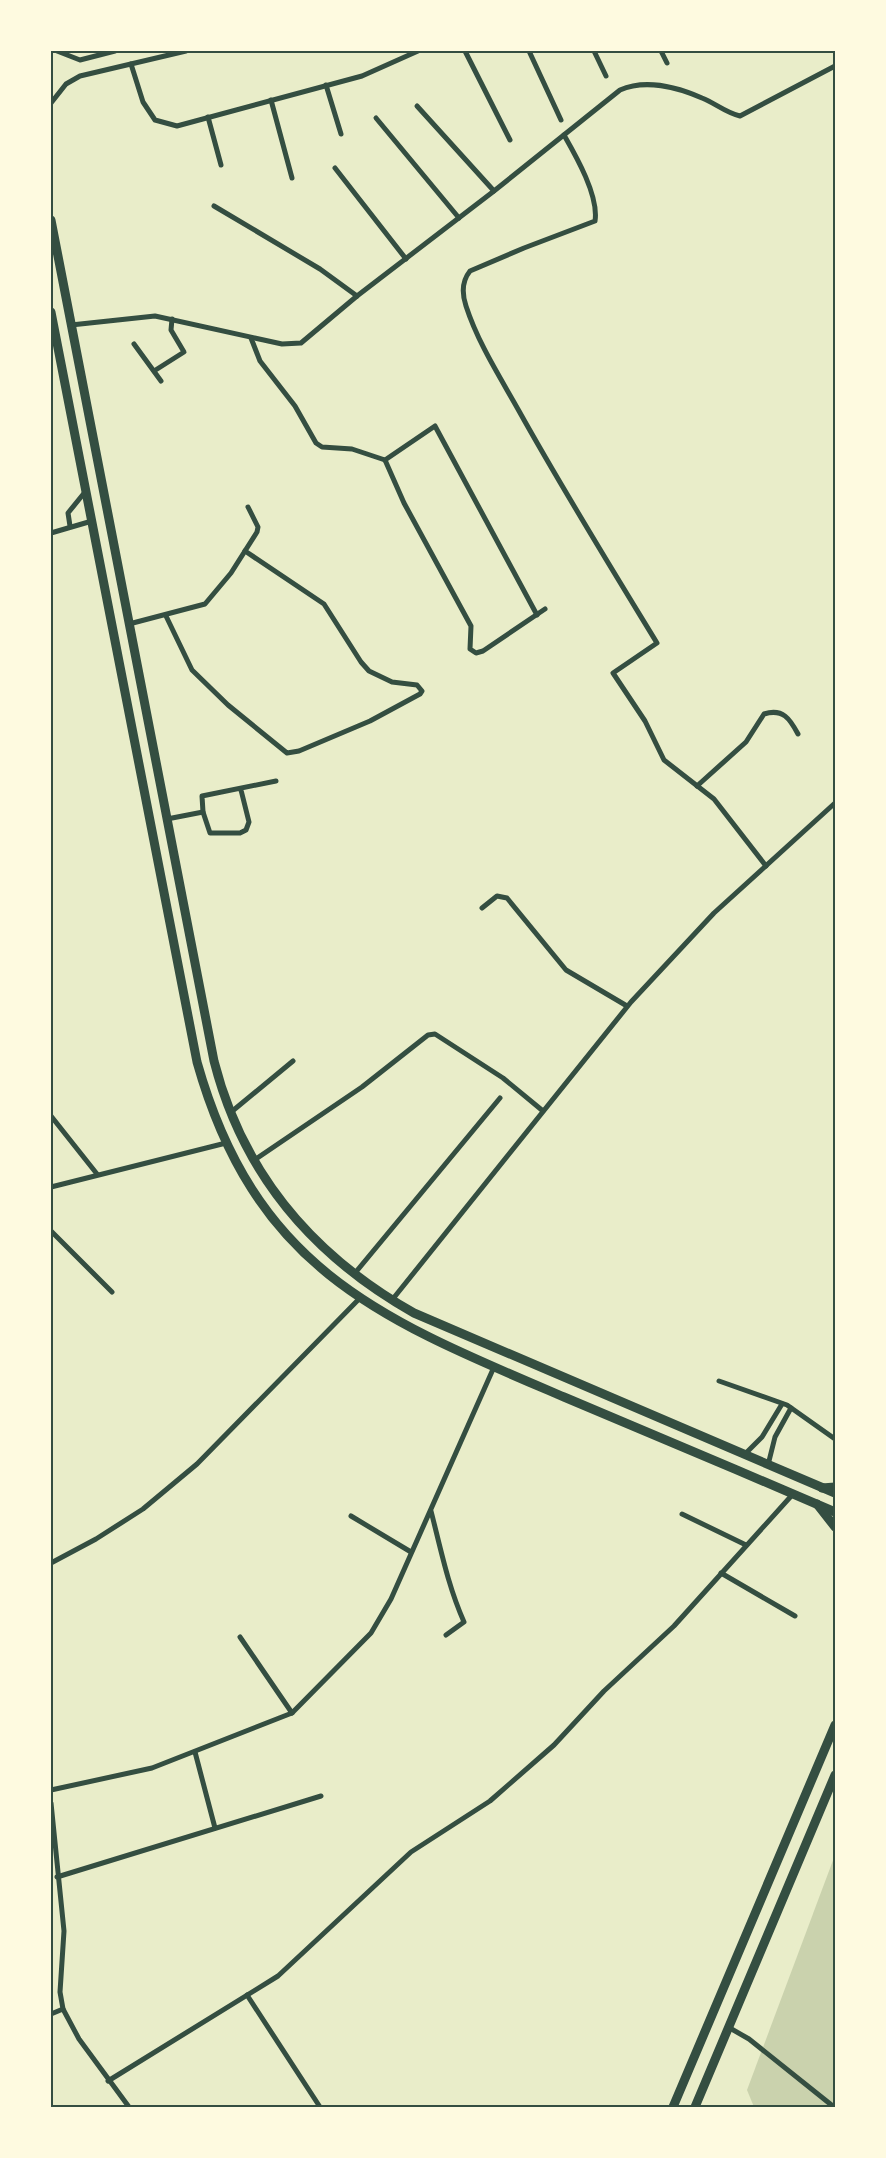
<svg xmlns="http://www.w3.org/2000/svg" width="886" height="2158" font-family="'IBM Plex Sans',sans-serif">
	<rect width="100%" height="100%" fill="#e9edc9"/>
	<path fill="#cad2ad" d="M835 1855V2107H754L747 2090Z"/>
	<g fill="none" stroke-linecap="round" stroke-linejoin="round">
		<g stroke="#344e41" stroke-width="5">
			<path d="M57 51 80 60 115 51"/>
			<path d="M465 51 510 140"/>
			<path d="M529 51 561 120"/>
			<path d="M594 51 606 76"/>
			<path d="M661 51 667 63"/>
			<path d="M131 64 143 102 155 120 177 126 362 76 418 51"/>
			<path d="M326 85 341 134"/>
			<path d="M271 100 292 178"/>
			<path d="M51 103 66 84 80 76 186 51"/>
			<path d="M417 106 494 191"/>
			<path d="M208 117 221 165"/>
			<path d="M376 118 459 218"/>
			<path d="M564 135C576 156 599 196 595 221L524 248 470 271C462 281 462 294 466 306 478 343 500 377 519 411 563 490 610 566 657 643L613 673 645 721 664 760 714 799 766 866"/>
			<path d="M335 168 406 259"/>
			<path d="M214 206 320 269 357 296"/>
			<path d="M71 325 155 316 282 344 301 343 357 296 494 191 620 90C645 79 677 87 702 98 715 103 726 113 740 116L835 66"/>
			<path d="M251 338 260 361 295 406 316 443 322 447 352 449 385 460 404 503 471 626 470 649 476 653 483 651 545 609"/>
			<path d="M134 344 161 381"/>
			<path d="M154 371 184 352 171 330 172 319"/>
			<path d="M385 460 435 426 537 615"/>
			<path d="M70 526 68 513 85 492"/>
			<path d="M51 533 92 521"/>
			<path d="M166 616 192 670 228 705 287 753 299 751 370 721 420 694 422 691 417 685 392 682 369 671 361 662 324 604 245 551"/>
			<path d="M129 624 205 604 231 573 257 532 258 527 248 507"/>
			<path d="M697 786 746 742 764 714C783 708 790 719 798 734"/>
			<path d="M241 790 249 822 246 830 240 833H210L203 812 202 796 276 781"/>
			<path d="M167 819 203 812"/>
			<path d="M482 908 497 896 507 898 566 970 627 1006"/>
			<path d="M230 1113 293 1061"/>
			<path d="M51 1116 97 1174"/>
			<path d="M253 1161 362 1087 428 1035 435 1034 503 1078 543 1111"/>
			<path d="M51 1187 226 1143"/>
			<path d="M51 1231 112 1292"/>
			<path d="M355 1273 500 1098"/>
			<path d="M392 1300 631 1002 714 913 835 803"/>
			<path d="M719 1381 787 1405 835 1439"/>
			<path d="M744 1455 762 1437 782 1404"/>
			<path d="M768 1465 775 1437 791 1408"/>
			<path d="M431 1511C441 1550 448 1586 464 1622L446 1635"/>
			<path d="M682 1514 746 1545"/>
			<path d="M351 1516 411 1552"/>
			<path d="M51 1563 96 1539 143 1509 197 1464 359 1299"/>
			<path d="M721 1573 795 1616"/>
			<path d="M240 1637 292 1713"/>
			<path d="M195 1752 215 1828"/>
			<path d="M51 1790 152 1768 292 1713 371 1633 391 1599 494 1367"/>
			<path d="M51 1803 64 1931 60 1992 63 2009 79 2039 129 2107"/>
			<path d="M57 1877 321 1796"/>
			<path d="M247 1995 320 2107"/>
			<path d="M51 2014 63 2009"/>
			<path d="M728 2027 749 2039 834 2107"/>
			<path d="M108 2081 278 1976 411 1852 490 1801 554 1745 604 1691 674 1626 793 1494"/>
		</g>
		<g stroke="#344e41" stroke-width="9">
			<path d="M51 220 214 1061C243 1175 313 1256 414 1313L835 1493"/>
			<path d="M51 312 197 1062C256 1271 381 1319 564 1397 654 1435 745 1473 835 1512"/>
		</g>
		<g stroke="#344e41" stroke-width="9">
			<path d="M822 1488 835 1487"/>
			<path d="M817 1504 835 1527"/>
			<path d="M673 2107 835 1725"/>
			<path d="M695 2107 835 1775"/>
		</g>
	</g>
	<rect width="886" height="2158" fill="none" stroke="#fefae0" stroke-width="105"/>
	<rect x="52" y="52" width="782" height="2054" fill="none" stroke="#344e41" stroke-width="2"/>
</svg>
